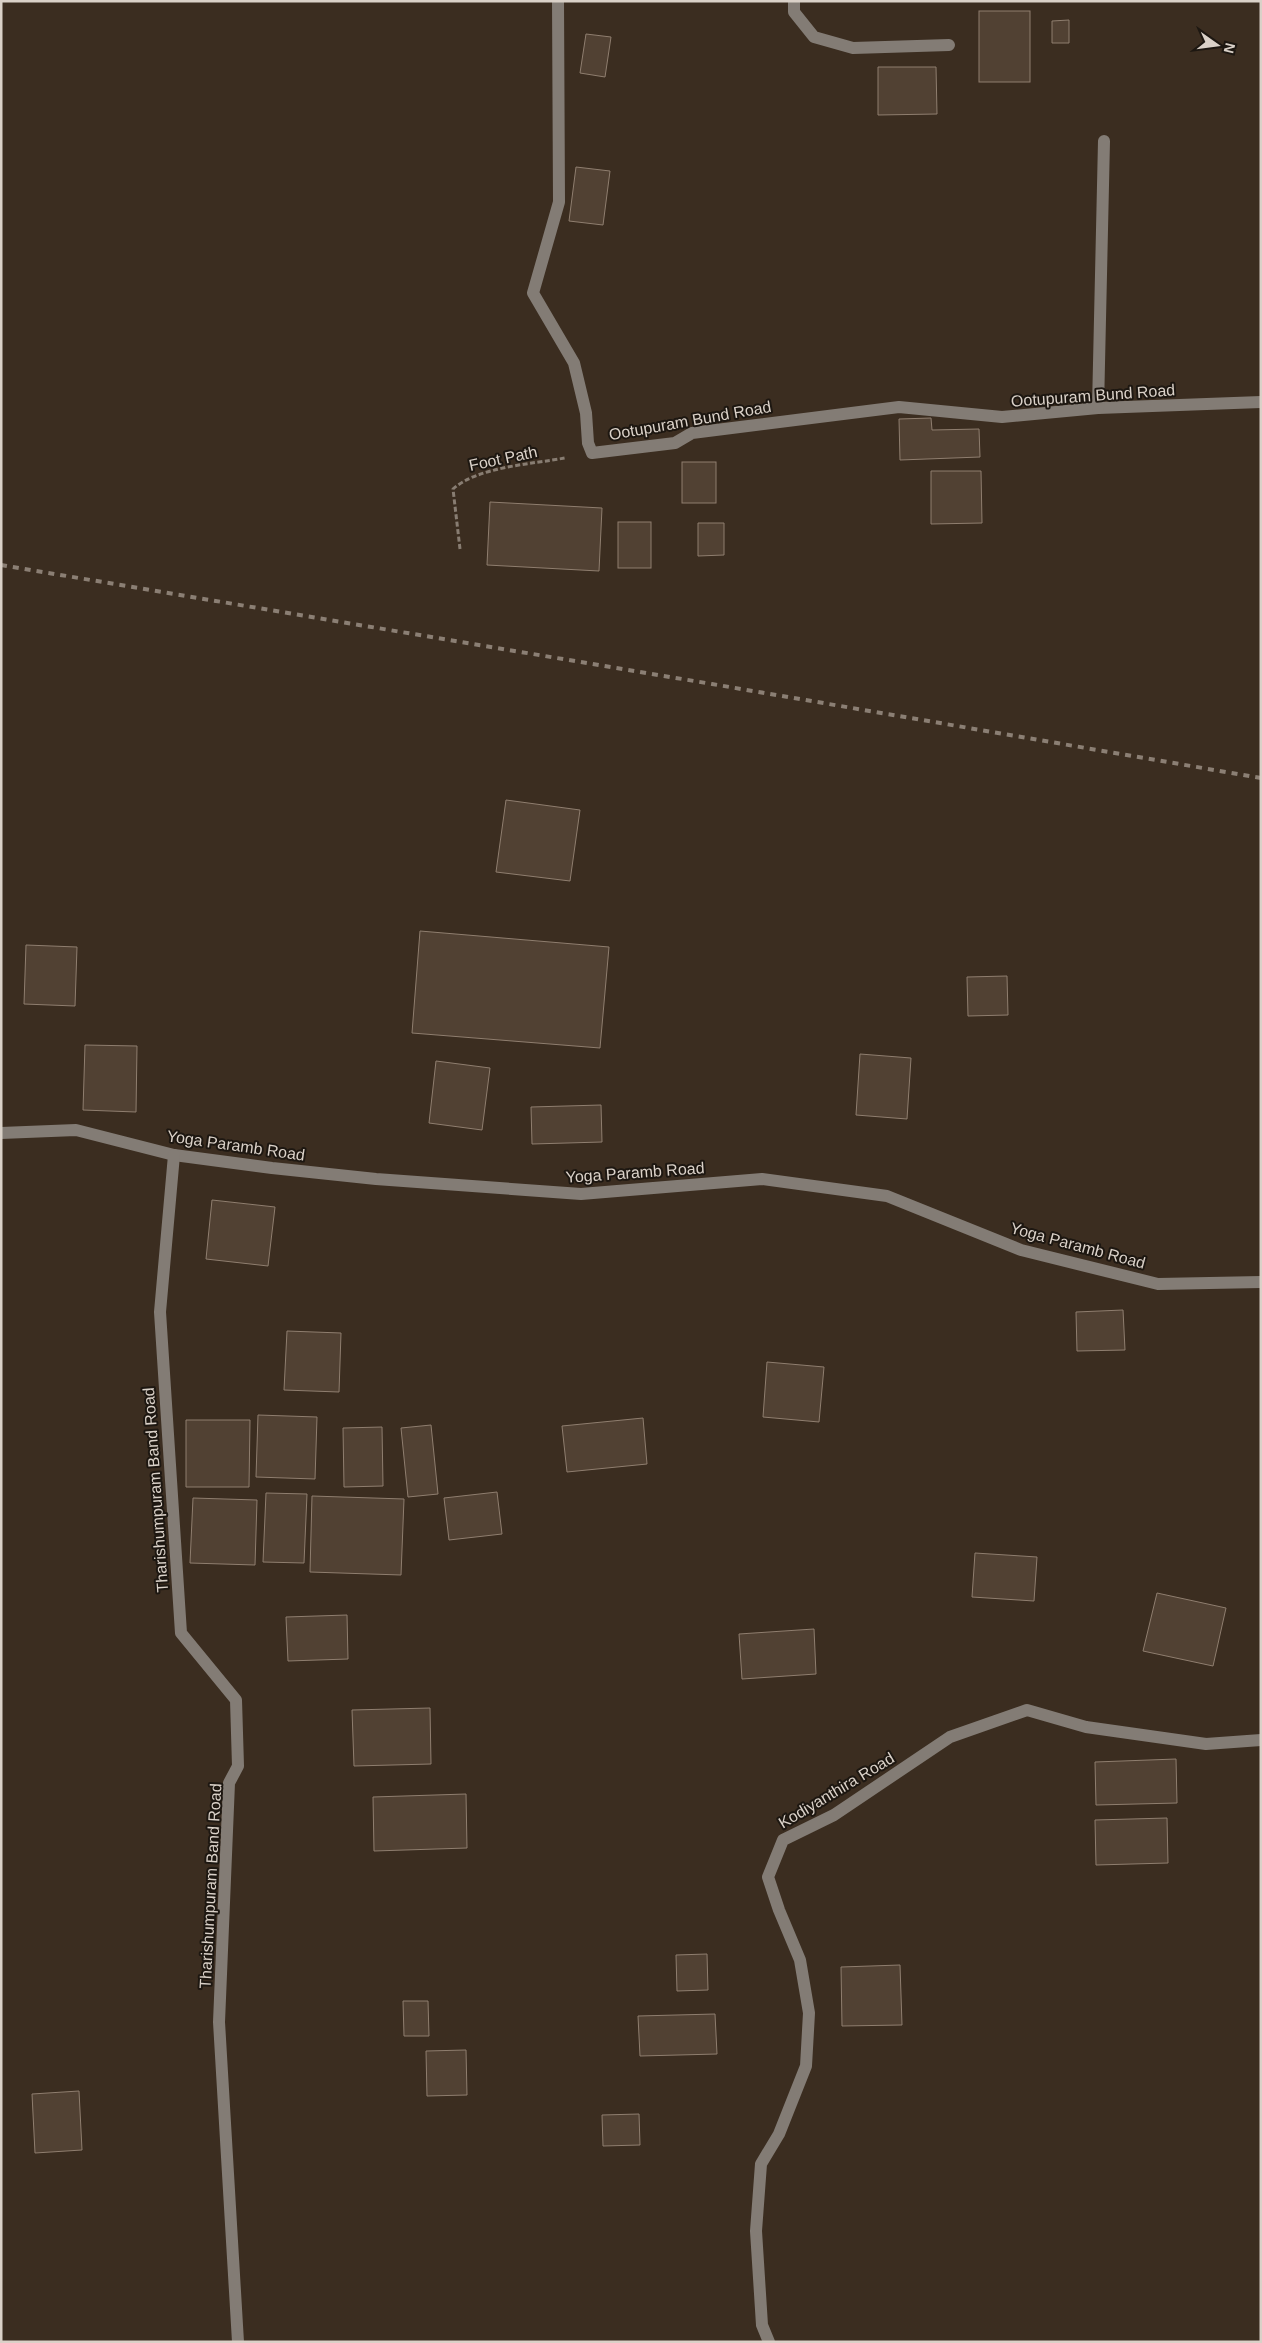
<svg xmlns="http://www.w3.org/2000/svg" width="1262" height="2343" font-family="Arial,sans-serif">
	<rect width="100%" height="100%" fill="#3b2d20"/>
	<g fill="#514133" stroke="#8f7e6f">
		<rect x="979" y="11" width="51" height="71"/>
		<path d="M1069 20V43H1052V21Z"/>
		<path d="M586 34 611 37 605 77 580 73Z"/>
		<path d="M878 67H936L937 114 878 115Z"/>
		<path d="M576 167 610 171 603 225 569 221Z"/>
		<path d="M931 418 932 430 979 429 980 457 900 460 899 419Z"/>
		<rect x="682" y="462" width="34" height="41"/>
		<path d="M931 471H981L982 523 931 524Z"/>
		<path d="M490 502 602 508 599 571 487 565Z"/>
		<rect x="618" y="522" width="33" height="46"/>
		<path d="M698 523H724V555L698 556Z"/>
		<path d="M506 800 580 810 570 881 496 872Z"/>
		<path d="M420 931 609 947 600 1048 412 1033Z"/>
		<path d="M26 945 77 947 75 1006 24 1004Z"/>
		<path d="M1007 976 1008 1015 968 1016 967 977Z"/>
		<path d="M85 1045 137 1046 136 1112 83 1110Z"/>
		<path d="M860 1054 911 1058 907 1119 856 1115Z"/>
		<path d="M436 1061 490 1068 482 1130 429 1123Z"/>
		<path d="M601 1105 602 1142 532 1144 531 1107Z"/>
		<path d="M212 1200 275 1207 268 1266 206 1259Z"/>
		<path d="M1123 1310 1125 1350 1077 1351 1076 1312Z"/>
		<path d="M287 1331 341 1333 339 1392 284 1390Z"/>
		<path d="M767 1362 824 1367 819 1422 763 1417Z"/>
		<path d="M258 1415 317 1417 315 1479 256 1477Z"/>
		<path d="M643 1418 647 1464 567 1472 562 1426Z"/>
		<path d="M186 1420H250L249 1487H186Z"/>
		<path d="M431 1425 438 1494 408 1497 401 1428Z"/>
		<path d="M382 1427 383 1486 344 1487 343 1428Z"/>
		<path d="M497 1492 502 1534 449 1540 444 1498Z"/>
		<path d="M266 1493 307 1494 304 1563 263 1562Z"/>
		<path d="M312 1496 404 1499 401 1575 310 1572Z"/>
		<path d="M193 1498 257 1500 255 1565 190 1563Z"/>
		<path d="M975 1553 1037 1557 1034 1601 972 1597Z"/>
		<path d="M1157 1593 1226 1608 1213 1666 1143 1651Z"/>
		<path d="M347 1615 348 1659 288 1661 286 1617Z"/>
		<path d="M814 1629 816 1674 742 1679 739 1634Z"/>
		<path d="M430 1708 431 1764 354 1766 352 1710Z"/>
		<path d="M1176 1759 1177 1803 1096 1805 1095 1762Z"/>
		<path d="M466 1794 467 1848 374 1851 373 1797Z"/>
		<path d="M1167 1818 1168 1863 1096 1865 1095 1820Z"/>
		<path d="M707 1954 708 1990 677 1991 676 1955Z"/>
		<path d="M900 1965 902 2025 842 2026 841 1967Z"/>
		<path d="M403 2001H428L429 2036H404Z"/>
		<path d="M715 2014 717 2054 640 2056 638 2016Z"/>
		<path d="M466 2050 467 2095 427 2096 426 2051Z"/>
		<path d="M79 2091 82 2150 35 2153 32 2094Z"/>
		<path d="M639 2114 640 2145 603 2146 602 2115Z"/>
	</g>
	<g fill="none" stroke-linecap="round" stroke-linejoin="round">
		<path stroke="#887d72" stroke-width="3" stroke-dasharray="5 2.5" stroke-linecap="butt" d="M460 549 453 489C477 467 532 464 565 458"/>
		<g stroke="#837c75" stroke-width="12">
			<path d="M558 1 559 202 533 293 574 363 586 413 588 443 592 453 675 443 692 433 899 407 1002 417 1098 408 1261 402"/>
			<path d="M794 1V12L814 37 853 48 949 45"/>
			<path d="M1098 408 1104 141"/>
			<path d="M1 1133 76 1130 174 1155 272 1168 376 1179 581 1194 762 1179 887 1196 1021 1250 1158 1284 1261 1282"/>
			<path d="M174 1155 160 1312 181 1633 236 1700 238 1766 229 1783 219 2022 238 2342"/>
			<path d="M769 2342 762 2325 756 2231 761 2164 779 2134 806 2066 809 2013 800 1960 779 1910 768 1877 783 1840 834 1815 950 1737 1027 1710 1086 1727 1206 1744 1261 1740"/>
		</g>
		<path stroke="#8b7f74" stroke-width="4" stroke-dasharray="6 6" stroke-linecap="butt" d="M1 565 712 684 1261 778"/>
	</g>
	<g text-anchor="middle" stroke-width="4" stroke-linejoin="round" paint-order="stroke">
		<g font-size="16" fill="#dad1c8" stroke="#1d1711">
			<text transform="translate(1093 395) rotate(-4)" y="6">Ootupuram Bund Road</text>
			<text transform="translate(690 420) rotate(-10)" y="6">Ootupuram Bund Road</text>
			<text transform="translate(503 458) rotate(-12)" y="6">Foot Path</text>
			<text transform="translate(236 1145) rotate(8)" y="6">Yoga Paramb Road</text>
			<text transform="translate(635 1172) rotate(-4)" y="6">Yoga Paramb Road</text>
			<text transform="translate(1078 1245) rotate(15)" y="6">Yoga Paramb Road</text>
			<text transform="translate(155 1490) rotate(-94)" y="6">Tharishumpuram Band Road</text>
			<text transform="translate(836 1790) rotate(-31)" y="6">Kodiyanthira Road</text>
			<text transform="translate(210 1886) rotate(-87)" y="6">Tharishumpuram Band Road</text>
		</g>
	</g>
	<rect width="1262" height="2343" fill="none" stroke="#dad1c8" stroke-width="5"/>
	<g transform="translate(1217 45) rotate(104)" stroke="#1d1711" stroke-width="4" paint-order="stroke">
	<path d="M0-4L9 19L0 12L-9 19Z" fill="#dad1c8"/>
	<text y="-8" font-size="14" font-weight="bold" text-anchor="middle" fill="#dad1c8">N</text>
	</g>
</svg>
